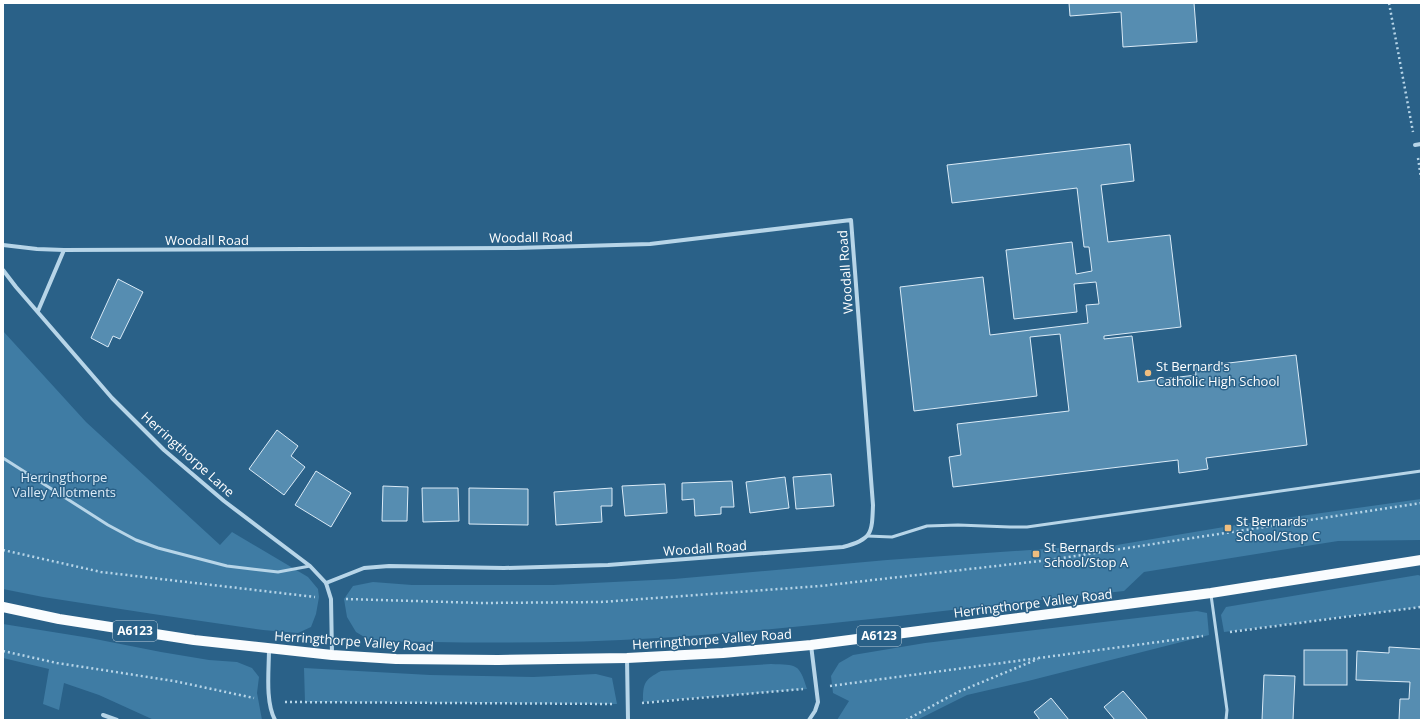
<svg xmlns="http://www.w3.org/2000/svg" width="1424" height="723" font-family="'Open Sans',sans-serif">
	<rect width="100%" height="100%" fill="#2a6188"/>
	<g fill="#3f7ca4">
		<path d="M3 331 86 422 220 545 232 532 308 577 318 589 319 597 316 614 311 627 298 633 263 630 153 614 43 597 3 589Z"/>
		<path d="M1421 499V540L1338 541 1144 572 1124 591C969 607 815 628 659 638 563 644 467 643 371 641L356 632 347 617 344 599 353 586 373 582 412 585H553L674 579 887 560 1059 548 1069 553 1236 525Z"/>
		<path d="M1418 575 1421 576V607L1224 632 1221 615 1226 607Z"/>
		<path d="M1197 611 1207 613 1209 635 1028 681 967 695 917 720H837L849 701 833 693 831 676 839 663 853 655 925 643Z"/>
		<path d="M3 624 90 638 161 652 209 660 237 662 252 668 259 677 257 693 262 720H154L99 695 64 683 59 710 43 704 49 669 3 658Z"/>
		<path d="M771 664C797 665 799 663 807 689L643 702C643 683 644 680 661 671Z"/>
		<path d="M304 668 430 675 533 677 596 674 612 678 617 704 305 702Z"/>
	</g>
	<g fill="#568db1" stroke="#dbebf7">
		<path d="M1069 3H1194L1197 42 1123 47 1121 12 1070 16Z"/>
		<path d="M1130 144 1134 181 1101 185 1108 242 1170 235 1181 327 1104 336V339L1132 336 1138 382 1196 375 1195 367 1296 355 1307 445 1206 458 1208 469 1179 473 1178 460 953 487 949 457 961 455 957 424 1069 411 1060 334 1030 337 1037 396 914 411 900 287 983 277 990 335 1088 323 1086 305 1099 304 1096 282 1074 284 1077 312 1014 319 1006 250 1072 242 1076 274 1092 271 1089 247H1084L1077 188 952 203 947 165Z"/>
		<path d="M118 279 143 292 120 339 113 336 108 347 91 338Z"/>
		<path d="M277 430 298 446 291 456 305 467 284 495 249 469Z"/>
		<path d="M316 471 351 493 331 527 295 505Z"/>
		<path d="M831 474 834 506 796 509 793 477Z"/>
		<path d="M785 477 789 508 750 513 746 482Z"/>
		<path d="M732 481 734 507H721V514L695 516 694 499 682 500V483Z"/>
		<path d="M665 484 667 513 625 516 622 486Z"/>
		<path d="M383 486 408 487 407 521H382Z"/>
		<path d="M422 488H458L459 521 423 522Z"/>
		<path d="M469 488 528 489V525L469 524Z"/>
		<path d="M612 488V506H601L602 522 556 525 554 492Z"/>
		<path d="M1389 647 1421 649V720H1399L1400 699H1409L1410 682 1356 680 1357 651 1389 653Z"/>
		<rect x="1304" y="650" width="43" height="35"/>
		<path d="M1264 675 1295 676 1293 720H1262Z"/>
		<path d="M1123 691 1148 720H1115L1104 707Z"/>
		<path d="M1051 698 1069 720H1040L1034 712Z"/>
	</g>
	<g fill="none" stroke-linecap="round" stroke-linejoin="round">
		<g stroke="#b7d5e8" stroke-width="2.5" stroke-dasharray="2 3" stroke-linecap="butt">
			<path d="M1389 3 1413 132"/>
			<path d="M1418 158 1421 178"/>
			<path d="M3 550 101 572 315 597"/>
			<path d="M346 599 482 603 601 602 820 586 1049 560 1421 503"/>
			<path d="M1230 632 1421 607"/>
			<path d="M3 651 57 663 174 681 254 698"/>
			<path d="M830 686 1203 636"/>
			<path d="M285 702 614 704"/>
			<path d="M642 703 803 689"/>
			<path d="M906 720 958 692 1038 659"/>
		</g>
		<g stroke="#b7d5e8" stroke-width="3">
			<path d="M3 458 108 525 136 540 158 548 227 566 278 572 310 566"/>
			<path d="M867 536 892 537 927 526 958 525 1010 527H1027L1421 471"/>
			<path d="M1211 595 1227 710 1226 720"/>
		</g>
		<g stroke="#b7d5e8" stroke-width="4">
			<path d="M1415 145 1421 144"/>
			<path d="M3 245 37 249 64 250 516 248 650 244 851 220 873 505C872 534 872 539 843 547L608 565 504 568 389 566 364 568 326 583"/>
			<path d="M3 270 16 287 112 398 164 450 224 501 310 566 326 583 331 599 332 654"/>
			<path d="M38 311 64 250"/>
			<path d="M269 649C269 670 265 701 275 720"/>
			<path d="M627 658 628 720"/>
			<path d="M103 715 117 720"/>
			<path d="M809 720 815 711 818 702 811 645"/>
		</g>
		<path stroke="#f9fcfe" stroke-width="10" d="M3 607 59 619 194 640 332 655 396 659 498 660 627 658 723 653 811 645 1211 593 1421 560"/>
	</g>
	<g fill="#eebd7f" stroke="#2a6188" stroke-width="1.5">
		<circle cx="1148" cy="373" r="4"/>
		<rect x="1224" y="524" width="8" height="8" rx="2"/>
		<rect x="1032" y="550" width="8" height="8" rx="2"/>
	</g>
	<g text-anchor="middle" stroke-width="3" stroke-linejoin="round" paint-order="stroke">
		<g fill="#2a6188" stroke="#bfd0db" stroke-width="1">
			<rect x="113" y="621" width="44" height="20" rx="3"/>
			<rect x="857" y="626" width="44" height="20" rx="3"/>
		</g>
		<g font-size="12" font-weight="bold" fill="#fff">
			<text x="135" y="635">A6123</text>
			<text x="879" y="640">A6123</text>
		</g>
		<g font-size="13" fill="#fff" stroke="#2a6188">
			<text transform="translate(531 237) rotate(-1)" y="5">Woodall Road</text>
			<text x="207" y="245">Woodall Road</text>
			<text transform="translate(845 272) rotate(-94)" y="5">Woodall Road</text>
			<text transform="translate(188 454) rotate(42)" y="5">Herringthorpe Lane</text>
			<text transform="translate(705 548) rotate(-4)" y="5">Woodall Road</text>
			<text transform="translate(1033 603) rotate(-7)" y="5">Herringthorpe Valley Road</text>
			<text transform="translate(712 639) rotate(-4)" y="5">Herringthorpe Valley Road</text>
			<text transform="translate(354 641) rotate(4)" y="5">Herringthorpe Valley Road</text>
		</g>
		<g font-size="13" fill="#fff" stroke="#2a6188" text-anchor="start">
			<text x="1156" y="371">St Bernard's<tspan x="1156" dy="15">Catholic High School</tspan></text>
			<text x="1236" y="526">St Bernards<tspan x="1236" dy="15">School/Stop C</tspan></text>
			<text x="1044" y="552">St Bernards<tspan x="1044" dy="15">School/Stop A</tspan></text>
		</g>
		<g font-size="13" fill="#dbebf7" stroke="#2a6188">
			<text x="64" y="482">Herringthorpe<tspan x="64" dy="15">Valley Allotments</tspan></text>
		</g>
	</g>
	<rect width="1424" height="723" fill="none" stroke="#ffffff" stroke-width="8"/>
</svg>
